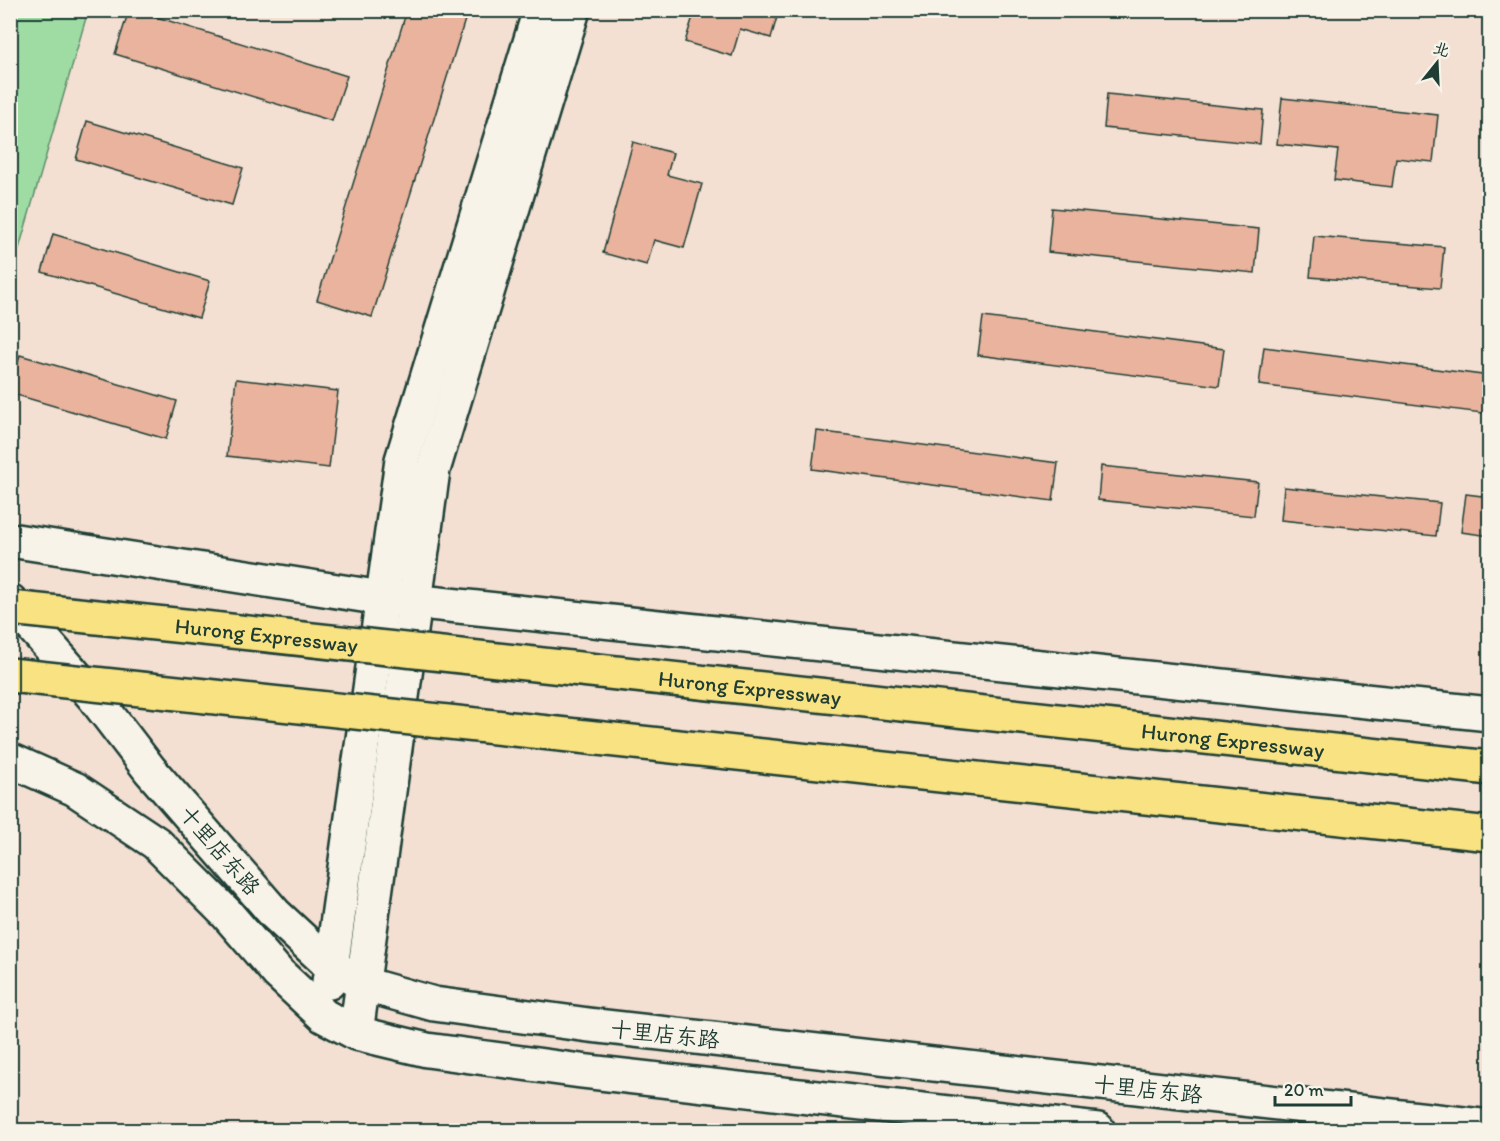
<svg xmlns="http://www.w3.org/2000/svg" width="1500" height="1141" font-family="Itim,'LXGW WenKai TC',sans-serif">
	<rect width="100%" height="100%" fill="#f3e0d2"/>
	<filter id="ink" filterUnits="userSpaceOnUse"><feTurbulence type="fractalNoise" baseFrequency=".0167" numOctaves="2"/><feDisplacementMap in="SourceGraphic" scale="12" xChannelSelector="R" yChannelSelector="G"/><feConvolveMatrix kernelMatrix="1 2 1 2 8 2 1 2 1" color-interpolation-filters="sRGB"/></filter>
	<g filter="url(#ink)">
		<path fill="#9fdca4" stroke="#5f8c6c" stroke-width="1.5" d="M11 10 88 11 11 276 10 11Z"/>
		<g fill="#e9b39d" stroke="#1f3d34" stroke-width="1.5">
			<path d="M129 10H134L347 76 332 121 115 54Z"/>
			<path d="M407 10H468L372 317 317 300Z"/>
			<path d="M695 10H779L771 38 740 29 732 56 685 42Z"/>
			<path d="M1107 94 1263 110 1260 144 1104 128Z"/>
			<path d="M1282 98 1438 115 1433 162 1396 158 1392 187 1334 180 1338 150 1277 144Z"/>
			<path d="M87 121 243 168 232 205 76 159Z"/>
			<path d="M633 142 673 153 667 175 702 184 684 248 654 240 647 265 603 253Z"/>
			<path d="M1052 208 1259 229 1255 273 1048 252Z"/>
			<path d="M53 234 210 281 199 318 42 272Z"/>
			<path d="M1314 236 1444 247 1440 288 1310 277Z"/>
			<path d="M983 317 1224 349 1219 386 978 355Z"/>
			<path d="M1264 347 1490 376V414L1259 385Z"/>
			<path d="M20 355 177 401 166 439 10 393Z"/>
			<path d="M236 379 338 391 329 468 227 456Z"/>
			<path d="M817 431 1058 463 1053 501 812 469Z"/>
			<path d="M1101 466 1258 482 1254 516 1098 500Z"/>
			<path d="M1284 487 1440 503 1436 536 1281 520Z"/>
			<path d="M1466 494 1490 497V536L1461 532Z"/>
		</g>
		<g fill="none" stroke-linecap="round" stroke-linejoin="round">
			<defs>
				<g id="minor">
					<path d="M10 540 382 598 1490 714"/>
					<path d="M10 601 94 697 150 770 275 914 331 966 363 984 434 1004 589 1025 1490 1127"/>
					<path d="M10 760 75 789 156 843 227 914 278 973 324 1016 356 1033 427 1050 581 1071 1098 1130"/>
					<path d="M329 982 402 460 540 10"/>
					<path d="M356 1033 433 470 573 10"/>
				</g>
			</defs>
			<use href="#minor" stroke="#1f3d34" stroke-width="38"/>
			<use href="#minor" stroke="#f7f3e8" stroke-width="33"/>
			<defs>
				<g id="highway-bridge">
					<path id="s1" d="M10 608 194 627 1490 768"/>
					<path d="M10 675 1490 834"/>
				</g>
			</defs>
			<use href="#highway-bridge" stroke="#1f3d34" stroke-width="38" stroke-linecap="butt"/>
			<use href="#highway-bridge" stroke="#f8e281" stroke-width="33"/>
		</g>
	</g>
	<g text-anchor="middle" stroke-width="4.5" stroke-linejoin="round" paint-order="stroke">
		<g font-size="22" fill="#1f3d34" stroke="#f7f3e8">
			<text dy="8" stroke="none"><textPath href="#s1" startOffset="258">Hurong Expressway</textPath></text>
			<text dy="8" stroke="none"><textPath href="#s1" startOffset="744">Hurong Expressway</textPath></text>
			<text dy="8" stroke="none"><textPath href="#s1" startOffset="1230">Hurong Expressway</textPath></text>
			<text transform="translate(220 850) rotate(49)" y="8">十里店东路</text>
			<text transform="translate(665 1034) rotate(6)" y="8">十里店东路</text>
			<text transform="translate(1148 1089) rotate(6)" y="8">十里店东路</text>
		</g>
	</g>
	<rect width="1500" height="1141" fill="none" stroke="#f7f3e8" stroke-width="36"/>
	<rect x="18" y="18" width="1464" height="1105" fill="none" stroke="#1f3d34" stroke-width="2" filter="url(#ink)"/>
	<g transform="translate(1437 63) rotate(18)" stroke="#f7f3e8" stroke-width="4.5" paint-order="stroke">
	<path d="M0-4.5L10 22L0 15L-10 22Z" fill="#1f3d34"/>
	<text y="-9" font-size="16" font-weight="bold" text-anchor="middle" fill="#1f3d34">北</text>
	</g>
	<path d="M1275 1096v9h76v-9" fill="none" stroke="#1f3d34" stroke-width="3"/>
	<text x="1284" y="1096" font-size="18" fill="#1f3d34" stroke="#f7f3e8" stroke-width="4.5" paint-order="stroke">20 m</text>
</svg>
